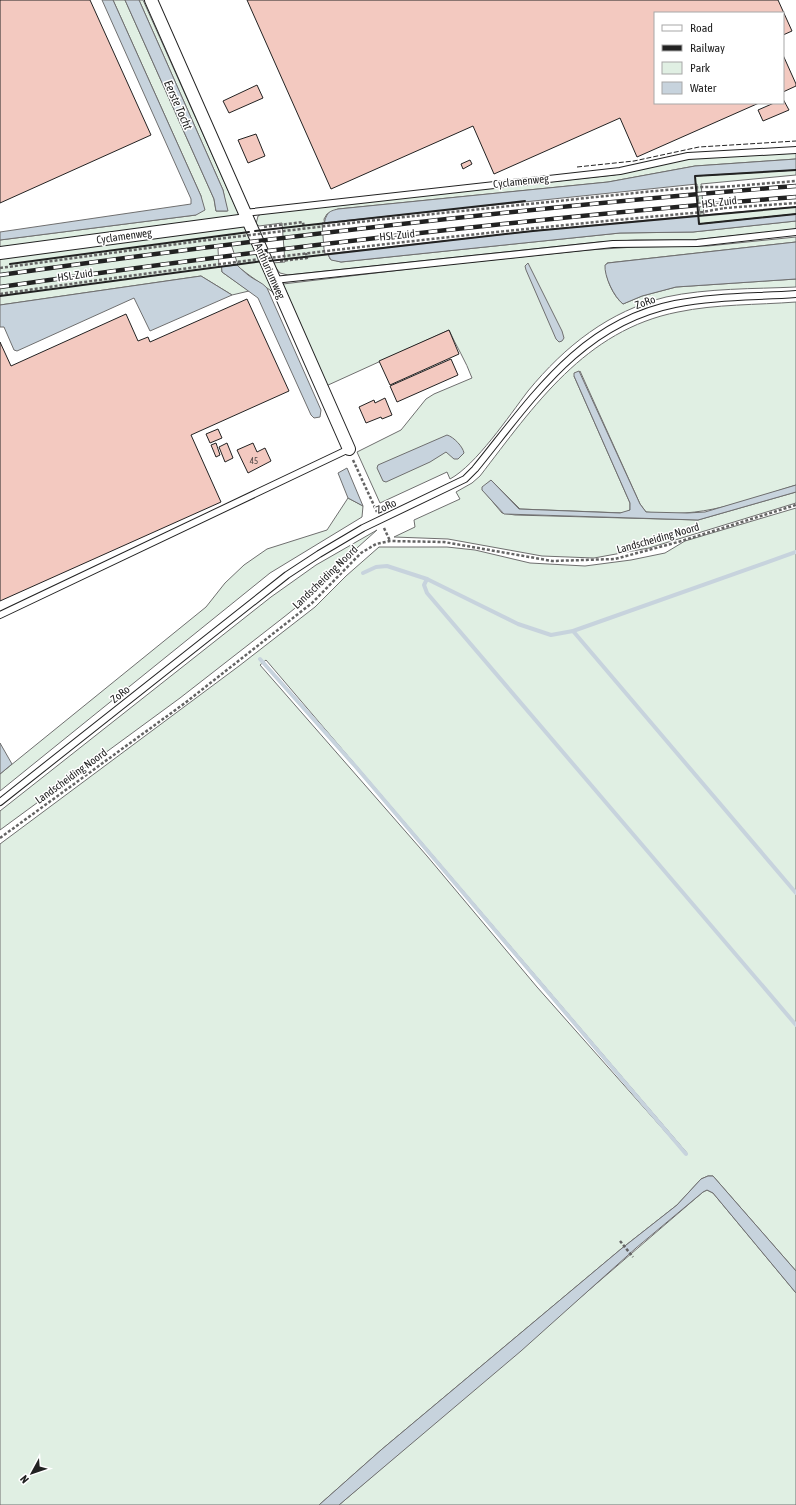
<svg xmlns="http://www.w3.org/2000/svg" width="796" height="1505" font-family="'Asap Condensed',sans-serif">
	<rect width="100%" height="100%" fill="#fff"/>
	<g fill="#e0efe3" stroke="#6f6f6f" fill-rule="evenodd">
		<path d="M113 0H125L214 199 216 211H227L223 190 139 0H143L274 293 249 275 237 266 234 260 220 249 222 272 249 291 232 295 201 276 0 305V240L196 215 201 196Z"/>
		<path d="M796 153V159L695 166 608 182 338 209 327 214 324 219 328 254 330 259 341 262 620 233 693 232 796 221V229L788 230 692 240H636L599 242 288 275 280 273 272 263 285 262 282 223 259 226 256 224 258 216 263 213 614 175 684 159Z"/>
		<path d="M796 170V175L701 184 704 215 796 207V214L699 224 695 176Z"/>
		<path d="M796 237V242L607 263C603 275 613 296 623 304L642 296 676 287 796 279V287C754 289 707 288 666 297 609 311 565 346 528 391 509 416 476 465 450 479L447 472 380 503 357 452 401 430 426 399 434 394 472 378C466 361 456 346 449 330L326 386 283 284 443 265 588 250 635 247 708 246Z"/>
		<path d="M796 302V485C745 501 700 519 646 512L640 504 580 371 574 376 630 503V510L624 513 520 509 491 480 482 489 502 513 515 515 698 520 796 492V503L649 548 594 558 542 556 448 539 394 537 415 527 414 520 460 499 456 492 472 483 480 476C534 406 585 330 678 312 716 304 757 305 796 302Z"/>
		<path d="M348 498 363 506 362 517 270 573 0 791V774L206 607 225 583 244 565 267 549 327 530Z"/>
		<path d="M796 508V1271L713 1176H708L701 1179 677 1205 621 1249 381 1450 319 1505H0V844L239 666 315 607 346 576 379 547H447L475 550 530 563 585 566 631 560 665 553 685 541ZM266 660 687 1153 686 1155 537 987 427 856 260 665Z"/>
		<path d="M377 530 348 556 309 597 284 617 180 698 0 830V811L271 597 316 565Z"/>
		<path d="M707 1190 713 1193 796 1293V1505H339L703 1192Z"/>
	</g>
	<g fill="#c7d3dd" stroke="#6f6f6f">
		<path d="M102 0H113L201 196 205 210 196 215 0 240V232L191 204V199Z"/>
		<path d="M125 0H139L223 190 228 211H216L214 199Z"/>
		<path d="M796 159V170L695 176 699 224 796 214V221L693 232 620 233 341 262 331 260C325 252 321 223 327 215 329 211 334 210 338 209L608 182 695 166Z"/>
		<path d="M796 242V279L676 287 642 296 623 304C614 297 604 276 605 265L608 263Z"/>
		<path d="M220 249C230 257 238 267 248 275 254 280 262 282 267 288L321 410 320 417 314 418 311 415 258 298 222 272Z"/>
		<path d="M528 263 562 331 564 338 562 341 559 342 556 339 526 270 525 266Z"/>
		<path d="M201 276 232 295 150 331 134 298 17 351 14 350 4 327H0V305Z"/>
		<path d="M579 371 640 504 646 512 687 513 705 512 796 485V492L698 520 504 514 482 490V487L491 480 519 509 620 513 630 510V503L574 376V373Z"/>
		<path d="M447 435C454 437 463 447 464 453L458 459H454L446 452 430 462 386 482 383 481 377 468 378 465Z"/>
		<path d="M347 468 363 506 348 498 338 473Z"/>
		<path d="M0 743 12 764 0 774Z"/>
		<path d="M708 1176H713L796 1271V1293L713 1193 707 1190 703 1192 636 1248 521 1351 339 1505H319L381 1450 621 1249 677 1205 701 1179Z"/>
	</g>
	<g fill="#fff" stroke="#6f6f6f">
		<path d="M697 184 700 215 533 231 325 254 324 249 322 223Z"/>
		<path d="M221 245H229L232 247 238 265 219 267 218 249Z"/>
	</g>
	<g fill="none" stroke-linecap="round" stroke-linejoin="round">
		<g stroke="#c7d3dd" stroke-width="4">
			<path d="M363 573 376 567 387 566 427 579 518 624 551 635 573 631 796 552"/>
			<path d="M427 579 424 585 427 593 796 1025"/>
			<path d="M573 631 796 893"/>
			<path d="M260 659 356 767 686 1154"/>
		</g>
	</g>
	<g fill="#f3c9c0" stroke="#222">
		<path d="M0 0H90L151 135 0 203Z"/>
		<path d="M247 0H778L792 31 783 35V13H655V103H759L637 157 620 118 494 174 473 126 331 189Z"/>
		<path d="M783 55 796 84V86L783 92Z"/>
		<path d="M257 85 263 98 229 113 223 101Z"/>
		<path d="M783 99 789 110 763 121 758 110 774 103H783Z"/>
		<path d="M256 134 265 156 248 163 238 140Z"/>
		<path d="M470 160 472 164 463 169 461 164Z"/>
		<path d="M247 299 289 391 191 435 221 502 0 601V342L11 366 126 314 138 341 148 337 150 342Z"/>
		<path d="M449 330 459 354 390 385 379 361Z"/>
		<path d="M451 359 458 375 397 402 390 386Z"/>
		<path d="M385 398 392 415 382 419 381 417 366 423 359 407 374 400 375 403Z"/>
		<path d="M218 429 222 438 210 443 206 434Z"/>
		<path d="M216 443 220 455 216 457 211 445Z"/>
		<path d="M227 443 233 458 225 462 219 447Z"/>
		<path d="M253 443 257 452 265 448 271 461 248 473 237 450Z"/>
	</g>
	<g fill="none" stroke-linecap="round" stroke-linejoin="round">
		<defs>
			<g id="service">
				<path d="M244 213 620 171 688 156 796 150"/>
				<path d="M274 280 613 244 697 243 796 232"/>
				<path d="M0 615 349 449"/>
				<path d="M0 802 287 575 319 554 363 528 465 479 475 469C532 399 580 323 675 304 714 296 756 297 796 294"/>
			</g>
			<g id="minor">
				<path d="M151 0 349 449"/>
				<path d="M0 253 247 220"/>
			</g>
		</defs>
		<use href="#service" stroke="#222" stroke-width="8"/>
		<use href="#minor" stroke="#222" stroke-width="14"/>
		<g stroke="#646464" stroke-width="2.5" stroke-dasharray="3 2" stroke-linecap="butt">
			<path d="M722 187 796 181"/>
			<path d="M724 208 796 203"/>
			<path d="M264 227 303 222 304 228"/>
			<path d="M280 261 307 258 306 253"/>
			<path d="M353 460 377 512"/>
			<path d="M384 528 390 541"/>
			<path d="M0 838 185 703 312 603 361 553 376 544 390 541 444 542 552 561 615 559 678 542 796 505"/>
			<path d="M620 1241 633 1257"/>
		</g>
		<use href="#service" stroke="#fff" stroke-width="6"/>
		<use href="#minor" stroke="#fff" stroke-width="12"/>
		<defs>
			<g id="rail">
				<path d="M0 275C264 238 530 207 796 186"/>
				<path d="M0 287C264 249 530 218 796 197"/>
			</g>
		</defs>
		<use href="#rail" stroke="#222" stroke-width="4.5"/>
		<use href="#rail" stroke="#fff" stroke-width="3" stroke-dasharray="9" stroke-linecap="butt"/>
		<g stroke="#646464" stroke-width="2.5" stroke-dasharray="3 2" stroke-linecap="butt">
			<path d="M0 268 200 241 385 219 654 191 702 187H722"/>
			<path d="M0 294C234 260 468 233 703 212L724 208"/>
		</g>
		<path stroke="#222" stroke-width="1" stroke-dasharray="5 2" stroke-linecap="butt" d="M577 167 634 161 699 147 796 141"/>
		<g stroke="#222" stroke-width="2">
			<path d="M796 170 695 176 699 224 796 214"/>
			<path d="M255 231 525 201"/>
			<path d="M269 261 533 231 796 207"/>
			<path d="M10 264 249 232"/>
			<path d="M0 296 263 261"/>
		</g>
	</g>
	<g text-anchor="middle" stroke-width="3" stroke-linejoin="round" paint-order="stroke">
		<g font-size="9" fill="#564c4a">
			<text x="254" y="464">45</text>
		</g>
		<g font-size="11" fill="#222" stroke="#fff">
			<text transform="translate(521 181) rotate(-6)" y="4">Cyclamenweg</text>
			<text transform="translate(719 202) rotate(-7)" y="4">HSL-Zuid</text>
			<text transform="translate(397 235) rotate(-6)" y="4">HSL-Zuid</text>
			<text transform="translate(124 236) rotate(-8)" y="4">Cyclamenweg</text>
			<text transform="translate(270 271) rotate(66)" y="4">Anthuriumweg</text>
			<text transform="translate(75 275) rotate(-8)" y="4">HSL-Zuid</text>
			<text transform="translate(645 302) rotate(-19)" y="4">ZoRo</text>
			<text transform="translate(386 506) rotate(-25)" y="4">ZoRo</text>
			<text transform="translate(658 538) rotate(-16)" y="4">Landscheiding Noord</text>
			<text transform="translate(325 577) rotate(-44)" y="4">Landscheiding Noord</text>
			<text transform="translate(120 694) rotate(-38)" y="4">ZoRo</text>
			<text transform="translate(71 776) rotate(-36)" y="4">Landscheiding Noord</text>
		</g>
		<g font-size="12" font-style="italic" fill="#222" stroke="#fff">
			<text transform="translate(178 105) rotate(66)" y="4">Eerste Tocht</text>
		</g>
	</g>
	<rect x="654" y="12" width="130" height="92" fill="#ffffff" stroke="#a7a7a7"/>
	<rect x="662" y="25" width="20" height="6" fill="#ffffff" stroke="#a7a7a7"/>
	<text x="690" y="32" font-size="12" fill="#222222">Road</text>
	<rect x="662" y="45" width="20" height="6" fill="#222222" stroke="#a7a7a7"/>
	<text x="690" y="52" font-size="12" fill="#222222">Railway</text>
	<rect x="662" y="62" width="20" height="12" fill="#e0efe3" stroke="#a7a7a7"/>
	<text x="690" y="72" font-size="12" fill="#222222">Park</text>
	<rect x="662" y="82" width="20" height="12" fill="#c7d3dd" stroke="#a7a7a7"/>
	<text x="690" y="92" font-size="12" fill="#222222">Water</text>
	<g transform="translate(32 1473) rotate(230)" stroke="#ffffff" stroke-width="3" paint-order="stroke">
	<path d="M0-3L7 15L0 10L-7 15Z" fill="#222222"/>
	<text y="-6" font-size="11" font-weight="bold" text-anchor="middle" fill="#222222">N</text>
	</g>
</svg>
